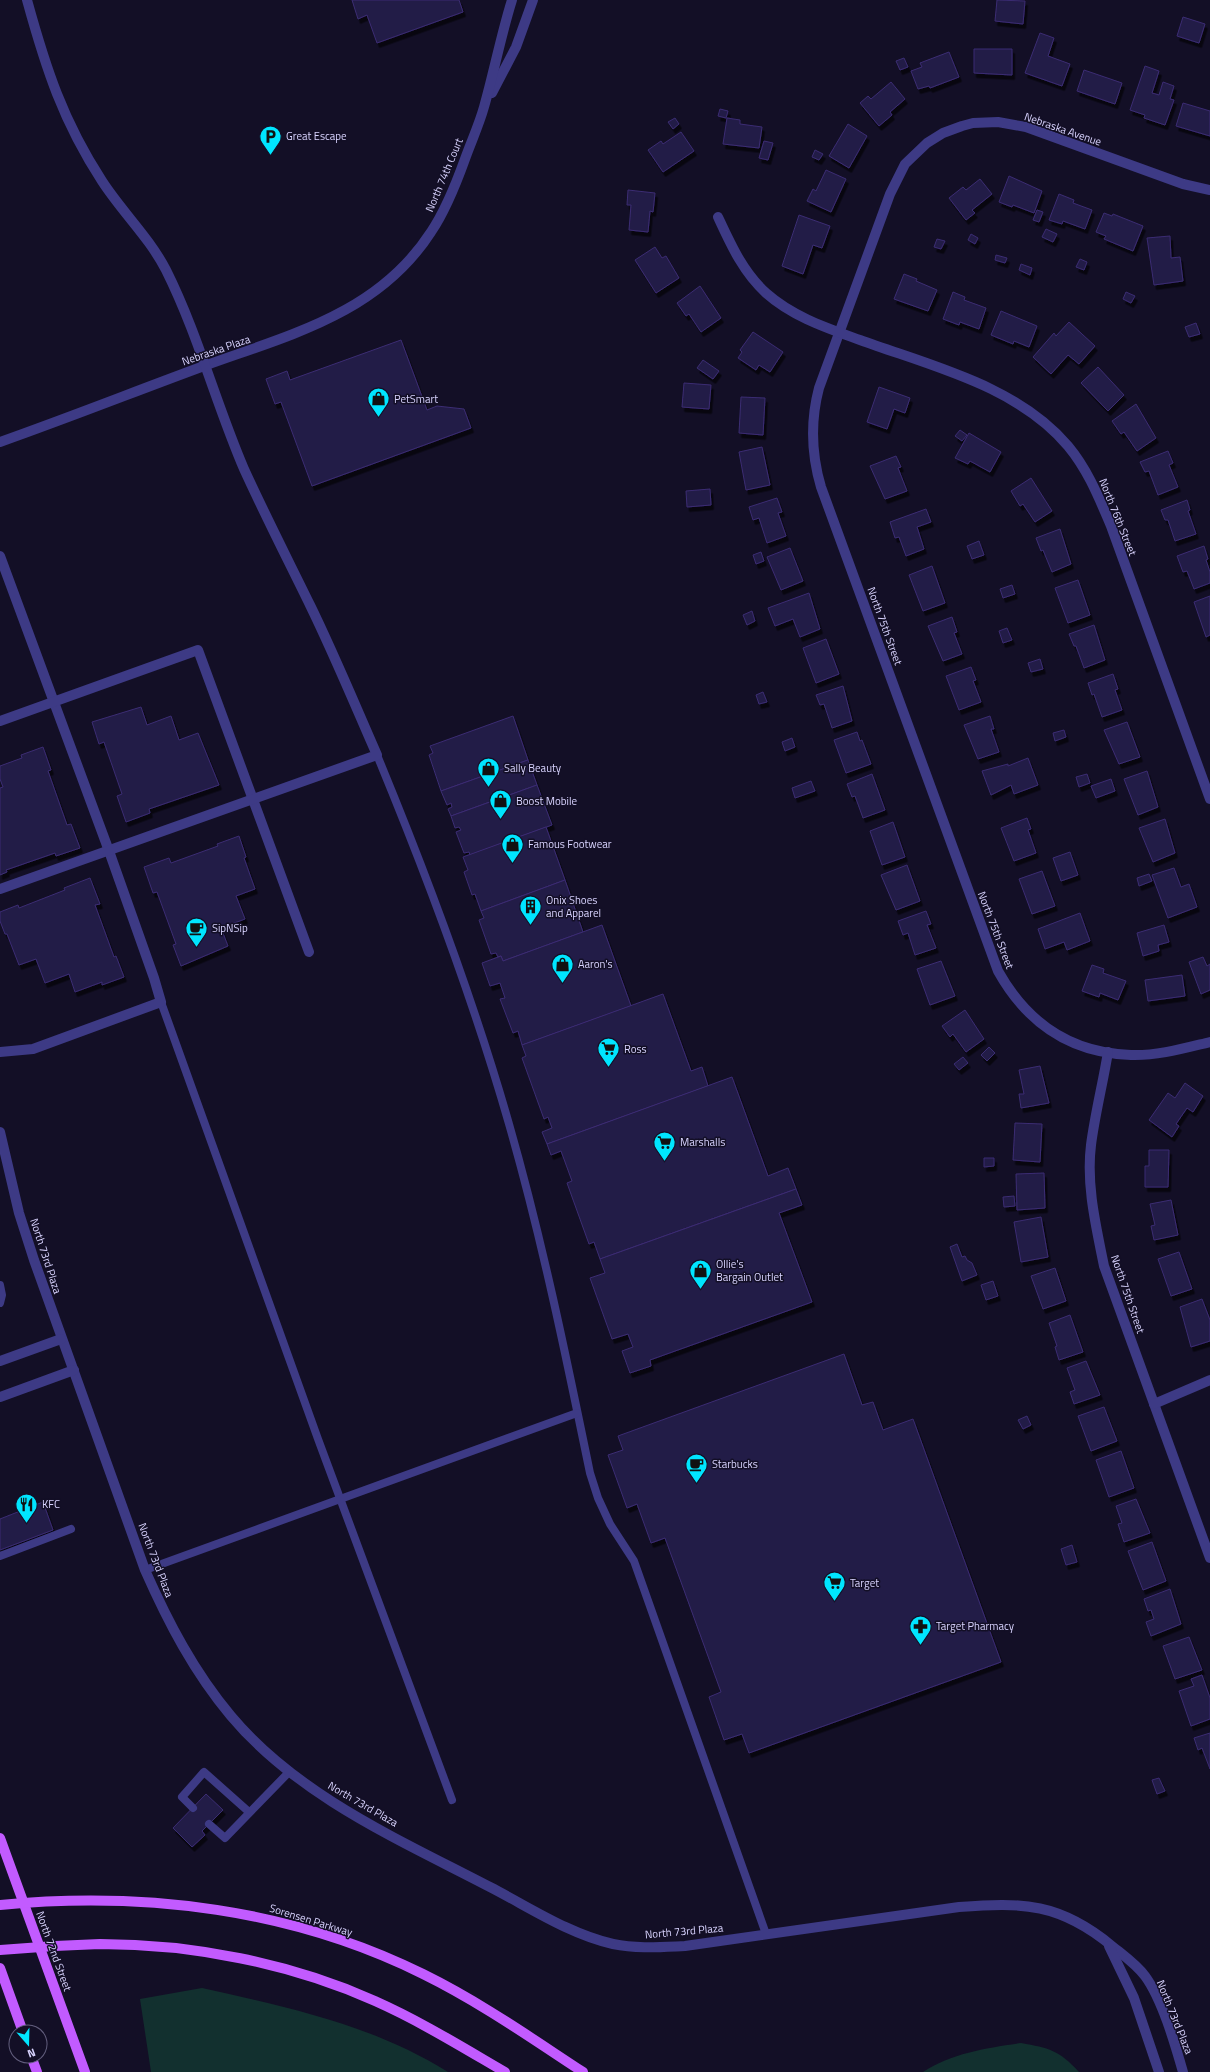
<svg xmlns="http://www.w3.org/2000/svg" width="1210" height="2072" font-family="'Titillium Web',sans-serif">
	<defs>
		<filter id="shadow"><feDropShadow dx="2.5" dy="4.5" stdDeviation="0" flood-color="#0009"/></filter>
	</defs>
	<rect width="100%" height="100%" fill="#130f26"/>
	<g fill="#12302f">
		<path d="M202 1988C287 2007 373 2025 448 2072H151L140 1999Z"/>
		<path d="M1021 2043C1049 2048 1059 2050 1079 2072H923C952 2053 987 2048 1021 2043Z"/>
	</g>
	<g fill="#241b47" stroke="#3b2d73" filter="url(#shadow)">
		<path d="M352 0H459L463 12 377 43 367 15 358 19Z"/>
		<path d="M997 0 1025 1 1023 24 995 21Z"/>
		<path d="M1183 17 1205 24 1199 43 1177 36Z"/>
		<path d="M1040 33 1054 38 1048 56 1070 64 1062 86 1025 73Z"/>
		<path d="M974 49H1012V75L974 73Z"/>
		<path d="M949 52 959 77 930 88 929 86 918 89 911 71 922 67 920 63Z"/>
		<path d="M904 58 908 67 900 70 896 61Z"/>
		<path d="M1145 66 1159 71 1152 93 1159 95 1163 82 1174 86 1170 99 1174 100 1165 125 1144 118 1145 115 1130 110Z"/>
		<path d="M1084 70 1122 83 1115 104 1077 91Z"/>
		<path d="M891 82 905 99 890 112 892 115 879 126 860 103 868 96 871 99Z"/>
		<path d="M1183 103 1210 111V136L1176 126Z"/>
		<path d="M720 109 728 111 726 118 718 116Z"/>
		<path d="M675 118 679 124 673 129 668 122Z"/>
		<path d="M727 118 740 120V124L762 127 759 148 723 144Z"/>
		<path d="M848 124 867 136 849 168 829 156Z"/>
		<path d="M681 132 694 151 663 172 648 150 661 141 663 144Z"/>
		<path d="M764 141 773 143 768 160 759 158Z"/>
		<path d="M815 150 823 154 819 160 812 157Z"/>
		<path d="M826 170 846 179 831 212 807 201 813 189 816 191Z"/>
		<path d="M1009 176 1042 191 1034 213 1013 205 1012 207 999 202Z"/>
		<path d="M980 179 992 194 972 210 975 213 966 220 949 198 963 187 966 190Z"/>
		<path d="M628 190 655 193 653 212 650 211 648 232 629 230 631 205H627Z"/>
		<path d="M1059 194 1074 200 1073 203 1092 210 1085 229 1063 221 1062 224 1049 220Z"/>
		<path d="M1037 210 1043 212 1039 222 1033 220Z"/>
		<path d="M1104 213 1112 216 1113 214 1143 226 1133 251 1104 239 1106 236 1096 232Z"/>
		<path d="M799 215 830 226 822 248 813 245 803 274 782 266Z"/>
		<path d="M1046 229 1057 234 1053 242 1042 237Z"/>
		<path d="M971 234 978 238 975 244 968 240Z"/>
		<path d="M1170 236 1171 258 1180 257 1183 281 1154 285 1147 238Z"/>
		<path d="M937 239 945 241 941 249 934 247Z"/>
		<path d="M655 247 662 258 666 256 679 278 656 293 635 260Z"/>
		<path d="M996 255 1007 258 1005 263 995 260Z"/>
		<path d="M1080 259 1087 262 1084 270 1076 267Z"/>
		<path d="M1021 264 1032 268 1030 275 1019 270Z"/>
		<path d="M904 274 917 279 916 281 937 290 928 311 894 299Z"/>
		<path d="M700 286 721 318 701 332 689 314 686 316 677 303Z"/>
		<path d="M953 292 965 297 964 300 986 308 979 329 960 322 959 325 943 319Z"/>
		<path d="M1126 292 1135 296 1131 303 1123 299Z"/>
		<path d="M1001 311 1037 326 1029 347 1014 341 1013 344 991 335Z"/>
		<path d="M1069 322 1095 346 1079 364 1068 355 1051 374 1033 357 1054 333 1056 336Z"/>
		<path d="M1196 323 1200 334 1189 337 1185 327Z"/>
		<path d="M753 332 783 352 770 372 759 365 756 370 738 358 742 352 740 350Z"/>
		<path d="M401 340 427 410 437 406 464 409 471 428 312 486 281 402 275 404 266 379 287 371 290 380Z"/>
		<path d="M703 360 719 371 713 379 697 368Z"/>
		<path d="M1098 367 1124 395 1108 411 1081 383Z"/>
		<path d="M684 383 711 385 709 409 682 407Z"/>
		<path d="M879 387 910 398 905 413 894 409 887 429 867 422Z"/>
		<path d="M741 397 765 398 763 435 739 433Z"/>
		<path d="M1136 404 1156 438 1137 451 1124 432 1121 434 1112 421Z"/>
		<path d="M960 430 967 435 962 441 955 436Z"/>
		<path d="M969 433 1001 452 990 472 970 461 968 464 955 458Z"/>
		<path d="M762 447 770 485 746 490 739 452Z"/>
		<path d="M1168 451 1173 463 1169 465 1178 487 1158 495 1149 471 1145 472 1140 462Z"/>
		<path d="M896 456 901 467 898 468 907 491 885 499 870 466Z"/>
		<path d="M1031 478 1052 511 1035 522 1023 504 1020 506 1011 491Z"/>
		<path d="M710 489 711 505 687 507 686 491Z"/>
		<path d="M777 498 782 512 778 513 786 536 767 543 759 518 753 520 749 507Z"/>
		<path d="M1187 500 1190 510 1188 511 1196 534 1175 541 1168 520H1165L1161 510Z"/>
		<path d="M926 509 931 522 917 527 924 549 906 556 899 537 895 538 890 522Z"/>
		<path d="M1060 529 1071 564 1052 572 1043 550 1041 551 1036 538Z"/>
		<path d="M979 541 984 555 972 559 967 546Z"/>
		<path d="M1204 546 1208 559 1206 560 1210 572V583L1194 589 1187 571 1183 572 1177 556Z"/>
		<path d="M790 548 803 581 781 590 767 557Z"/>
		<path d="M761 552 764 561 756 564 753 555Z"/>
		<path d="M932 566 945 603 923 611 909 575Z"/>
		<path d="M1078 580 1090 615 1068 623 1055 588Z"/>
		<path d="M1012 585 1015 594 1003 598 1000 589Z"/>
		<path d="M809 593 820 629 800 637 793 619 775 626 768 608Z"/>
		<path d="M1210 596V635L1206 637 1194 602Z"/>
		<path d="M752 611 755 621 747 625 743 615Z"/>
		<path d="M952 617 957 632 954 633 962 654 943 661 928 626Z"/>
		<path d="M1094 625 1105 660 1084 668 1076 646H1074L1069 634Z"/>
		<path d="M1007 628 1012 640 1003 643 999 631Z"/>
		<path d="M826 639 839 674 816 683 803 648Z"/>
		<path d="M1040 659 1043 669 1031 672 1028 663Z"/>
		<path d="M971 667 976 680 973 681 981 702 959 710 946 676Z"/>
		<path d="M1113 674 1118 689 1115 690 1122 710 1102 717 1094 694 1092 695 1088 683Z"/>
		<path d="M843 686 852 721 832 728 824 704 820 705 816 695Z"/>
		<path d="M763 692 767 702 759 704 756 695Z"/>
		<path d="M141 707 147 725 171 716 179 740 198 733 219 785 149 809 150 813 126 822 117 796 122 794 104 742 99 744 92 722Z"/>
		<path d="M513 716 528 760 441 791 429 755 433 753 430 746Z"/>
		<path d="M990 716 994 729H991L999 752 978 759 964 725Z"/>
		<path d="M1127 722 1140 757 1119 764 1104 730Z"/>
		<path d="M1064 730 1066 737 1055 741 1053 733Z"/>
		<path d="M857 732 860 741 862 740 871 764 846 773 834 740Z"/>
		<path d="M792 738 795 747 785 751 782 742Z"/>
		<path d="M43 747 51 770 48 771 67 825 71 824 80 848 56 856 55 853 6 870 7 872 0 875V788L3 787 0 779V766L22 758 21 755Z"/>
		<path d="M1028 758 1038 785 1014 794 1011 785 991 795 982 771 1008 764V766Z"/>
		<path d="M528 760 537 785 451 816 448 809 452 807 451 803 447 805 441 791Z"/>
		<path d="M1147 771 1158 807 1138 815 1124 779Z"/>
		<path d="M872 774 885 810 863 818 855 796 852 797 847 784Z"/>
		<path d="M1087 774 1090 783 1079 787 1076 777Z"/>
		<path d="M1111 779 1115 791 1096 798 1091 786Z"/>
		<path d="M811 781 815 791 795 798 792 788Z"/>
		<path d="M537 785 552 825 470 855 469 852 464 853 456 832 461 830 459 827 455 828 451 816Z"/>
		<path d="M1027 818 1031 829 1028 830 1036 853 1014 861 1001 828Z"/>
		<path d="M1165 819 1175 853 1153 862 1139 828Z"/>
		<path d="M893 822 905 857 882 865 870 831Z"/>
		<path d="M546 827 565 880 481 911 475 894 472 895 464 872 468 870 463 857Z"/>
		<path d="M239 836 246 857 244 858 255 889 236 896 245 919 221 928 228 946 181 966 173 945 176 944 157 892 153 893 144 867 169 858 171 863 218 846 217 844Z"/>
		<path d="M1070 852 1078 875 1061 881 1053 858Z"/>
		<path d="M907 865 920 901 896 910 881 875Z"/>
		<path d="M1174 868 1181 887 1189 884 1197 907 1168 918 1152 875Z"/>
		<path d="M1042 871 1055 906 1032 914 1019 879Z"/>
		<path d="M1149 874 1152 881 1139 886 1137 878Z"/>
		<path d="M90 878 100 904 95 905 114 957 116 956 124 977 102 985V982L75 992 69 974 45 983 36 959 19 965 7 934H5L0 921V912L18 905 19 908 65 890 64 888Z"/>
		<path d="M565 880 583 932 503 961 501 956 498 957 496 953 491 954 479 920 484 918 481 911Z"/>
		<path d="M926 911 931 924 927 925 936 948 915 955 908 933 903 935 898 921Z"/>
		<path d="M1080 913 1090 941 1067 950 1064 942 1045 949 1038 929Z"/>
		<path d="M602 925 631 1006 522 1045 518 1031 513 1033 500 999 505 998 500 983 490 986 482 963 501 956 503 961Z"/>
		<path d="M1164 925 1169 942 1158 945 1159 951 1143 956 1137 933Z"/>
		<path d="M1203 957 1207 966 1210 964V990L1201 994 1189 962Z"/>
		<path d="M941 961 955 996 930 1005 917 969Z"/>
		<path d="M1092 965 1104 969 1103 973 1126 981 1118 1000 1100 993 1099 997 1082 991Z"/>
		<path d="M1182 975 1185 996 1148 1001 1145 980Z"/>
		<path d="M663 994 691 1071 702 1067 708 1086 547 1144 542 1132 552 1128 548 1117 544 1119 522 1058 526 1056 522 1045Z"/>
		<path d="M965 1010 984 1039 966 1052 953 1034 950 1037 942 1026Z"/>
		<path d="M989 1047 995 1053 987 1061 981 1055Z"/>
		<path d="M963 1057 968 1063 959 1070 954 1064Z"/>
		<path d="M1040 1066 1049 1103 1021 1108 1019 1094H1024L1019 1070Z"/>
		<path d="M732 1077 768 1176 788 1168 796 1189 600 1259 594 1242 589 1244 567 1183 572 1181 561 1151 551 1155 547 1144Z"/>
		<path d="M1185 1083 1203 1096 1193 1112 1187 1108 1176 1124 1179 1126 1172 1137 1149 1120 1168 1093 1175 1098Z"/>
		<path d="M1015 1123 1042 1124 1040 1162 1013 1160Z"/>
		<path d="M1149 1150H1169L1168 1187H1145V1166H1149Z"/>
		<path d="M984 1158H994V1166L984 1167Z"/>
		<path d="M1044 1173 1045 1208 1017 1210 1016 1174Z"/>
		<path d="M796 1189 802 1205 779 1213 812 1302 650 1360 651 1366 630 1373 622 1351 633 1347 628 1334 612 1339 590 1278 605 1273 600 1259Z"/>
		<path d="M1014 1196 1015 1206 1004 1207 1003 1197Z"/>
		<path d="M1171 1200 1178 1235 1154 1240 1151 1226 1155 1225 1150 1204Z"/>
		<path d="M1041 1217 1048 1257 1021 1262 1014 1222Z"/>
		<path d="M957 1244 962 1257 965 1256 967 1260 972 1263 977 1275 962 1281 950 1247Z"/>
		<path d="M1179 1252 1192 1289 1171 1296 1158 1259Z"/>
		<path d="M1055 1268 1066 1301 1043 1309 1031 1276Z"/>
		<path d="M993 1281 998 1296 986 1300 981 1285Z"/>
		<path d="M1202 1299 1210 1320V1341L1191 1347 1180 1307Z"/>
		<path d="M1070 1315 1083 1352 1059 1360 1055 1347 1057 1346 1049 1323Z"/>
		<path d="M844 1354 862 1405 873 1402 883 1430 913 1419 1001 1662 749 1753 742 1734 724 1740 709 1697 721 1692 665 1538 651 1543 637 1504 627 1508 608 1455 623 1450 618 1436Z"/>
		<path d="M1086 1361 1100 1395 1074 1404 1070 1392 1075 1390 1067 1368Z"/>
		<path d="M1104 1407 1117 1441 1091 1451 1078 1416Z"/>
		<path d="M1027 1416 1031 1425 1023 1429 1018 1420Z"/>
		<path d="M1121 1451 1134 1488 1109 1497 1096 1460Z"/>
		<path d="M1136 1499 1150 1533 1124 1542 1118 1524 1122 1523 1116 1506Z"/>
		<path d="M43 1502 53 1530 0 1550V1519Z"/>
		<path d="M1152 1542 1166 1581 1143 1590 1128 1551Z"/>
		<path d="M1072 1545 1077 1562 1066 1565 1061 1549Z"/>
		<path d="M1170 1589 1181 1624 1151 1636 1146 1622 1154 1619 1151 1610 1148 1611 1144 1599Z"/>
		<path d="M1189 1637 1202 1670 1175 1679 1163 1646Z"/>
		<path d="M1202 1675 1210 1698V1719L1191 1726 1179 1691 1194 1686 1191 1679Z"/>
		<path d="M1210 1733V1769L1202 1748 1198 1750 1194 1738Z"/>
		<path d="M1159 1778 1165 1791 1157 1794 1152 1780Z"/>
		<path d="M206 1794 223 1810 202 1831 205 1835 192 1847 173 1828Z"/>
	</g>
	<g fill="none" stroke-linecap="round" stroke-linejoin="round">
		<g stroke="#3d3a85" stroke-width="8">
			<path d="M377 755C427 876 473 998 509 1124 542 1239 566 1356 590 1473L598 1498 610 1524 634 1561 766 1934"/>
			<path d="M161 1002 318 1439 452 1800"/>
			<path d="M0 1285 2 1295 0 1303"/>
			<path d="M0 1556 71 1529"/>
			<path d="M145 1570 577 1413"/>
			<path d="M193 1808 182 1797 204 1772 249 1812"/>
			<path d="M209 1824 225 1838 290 1771"/>
		</g>
		<g stroke="#3d3a85" stroke-width="10">
			<path d="M492 93 516 47 533 0"/>
			<path d="M1210 190 1183 184 1026 127 998 122 973 123 962 126 943 133 927 143 905 164 890 194 819 388C810 422 811 453 821 487L998 971C1027 1023 1071 1053 1131 1055 1157 1056 1185 1048 1210 1042"/>
			<path d="M718 217C731 245 743 272 766 293 793 317 827 328 860 340 931 366 1018 386 1068 446 1088 470 1099 498 1111 526L1210 799"/>
			<path d="M0 442C68 418 136 391 204 366 289 335 378 314 431 232 446 210 456 184 465 159 471 142 479 125 484 107 494 72 501 35 512 0"/>
			<path d="M0 556 109 851 154 978 161 1002 33 1049 0 1052"/>
			<path d="M0 721 198 650 309 952"/>
			<path d="M0 889 377 755C355 705 334 654 310 605 288 560 265 515 244 469 216 404 198 334 166 270 149 237 122 212 102 181 63 121 46 69 27 0"/>
			<path d="M1108 1052C1103 1083 1095 1114 1091 1145 1086 1185 1096 1226 1104 1266L1210 1558"/>
			<path d="M0 1132 19 1213 34 1260 145 1570C168 1622 194 1672 231 1716 298 1796 400 1840 490 1887 529 1907 569 1934 613 1944 637 1949 661 1947 685 1946L959 1907C1023 1902 1060 1903 1112 1946 1123 1955 1136 1964 1145 1976 1162 1999 1175 2044 1183 2072"/>
			<path d="M0 1361 61 1339"/>
			<path d="M0 1397 74 1370"/>
			<path d="M1154 1404 1210 1380"/>
			<path d="M1109 1946 1134 1998 1159 2072"/>
		</g>
		<g stroke="#c25bff" stroke-width="10">
			<path d="M0 1838 85 2072"/>
			<path d="M0 1905C145 1891 292 1909 423 1974 480 2002 531 2038 583 2072"/>
			<path d="M0 1950C33 1947 66 1945 100 1944 192 1944 290 1963 375 2001 420 2021 462 2047 505 2072"/>
			<path d="M0 1968 23 2032"/>
			<path d="M31 2056 37 2072"/>
		</g>
	</g>
	<defs>
		<symbol id="parking-pin" viewBox="-11 -11 22 30"><path d="M0 17L-7.5 6A9.5 9.5 0 1 1 7.5 6Z" fill="#00e5ff" stroke="#130f26"/><path d="M-3.5-5.5H1a3.5 3.5 0 0 1 0 7H-1V5.5H-3.5ZM-1-3.4V-.6H.8a1.4 1.4 0 0 0 0-2.8Z" fill="#111"/></symbol>
		<symbol id="shop-pin" viewBox="-11 -11 22 30"><path d="M0 17L-7.5 6A9.5 9.5 0 1 1 7.5 6Z" fill="#00e5ff" stroke="#130f26"/><path d="M-5-2.5h2.3a2.7 3.5 0 0 1 5.4 0H5L5.5 6h-11ZM-1.5-2.5h3a1.5 2.3 0 0 0-3 0Z" fill="#111"/></symbol>
		<symbol id="building-pin" viewBox="-11 -11 22 30"><path d="M0 17L-7.5 6A9.5 9.5 0 1 1 7.5 6Z" fill="#00e5ff" stroke="#130f26"/><path d="M-4-6H4V6H1V3H-1V6H-4ZM-2.5-4.3h1.7v1.8h-1.7ZM.8-4.3h1.7v1.8H.8ZM-2.5-1h1.7V.8h-1.7ZM.8-1h1.7V.8H.8Z" fill="#111"/></symbol>
		<symbol id="cafe-pin" viewBox="-11 -11 22 30"><path d="M0 17L-7.5 6A9.5 9.5 0 1 1 7.5 6Z" fill="#00e5ff" stroke="#130f26"/><path d="M-5.5-4.5H6V0H3Q3 3.5 0 3.5H-2.5Q-5.5 3.5-5.5 0ZM3-3.2v2h1.7v-2ZM-6 4.5H4V6H-6Z" fill="#111"/></symbol>
		<symbol id="supermarket-pin" viewBox="-11 -11 22 30"><path d="M0 17L-7.5 6A9.5 9.5 0 1 1 7.5 6Z" fill="#00e5ff" stroke="#130f26"/><path d="M-6-5.5h2.5l.6 2H6L4.5 2H-2.5L-4.4-4H-6ZM-1.5 3.2a1.3 1.3 0 1 0 .1 0ZM3 3.2a1.3 1.3 0 1 0 .1 0Z" fill="#111"/></symbol>
		<symbol id="restaurant-pin" viewBox="-11 -11 22 30"><path d="M0 17L-7.5 6A9.5 9.5 0 1 1 7.5 6Z" fill="#00e5ff" stroke="#130f26"/><path d="M-5-6h1v4h1v-4h1v4h1v-4h1v5L-1.5 .5V6h-2V.5L-5-1ZM5-6V6H3V1.5H1.5Q1.5-4 5-6Z" fill="#111"/></symbol>
		<symbol id="pharmacy-pin" viewBox="-11 -11 22 30"><path d="M0 17L-7.5 6A9.5 9.5 0 1 1 7.5 6Z" fill="#00e5ff" stroke="#130f26"/><path d="M-2-6h4v4h4v4h-4v4h-4v-4h-4v-4h4Z" fill="#111"/></symbol>
	</defs>
	<g fill-rule="evenodd">
		<use href="#parking-pin" x="258" y="124" width="25" height="34"/>
		<use href="#shop-pin" x="366" y="386" width="25" height="34"/>
		<use href="#shop-pin" x="476" y="756" width="25" height="34"/>
		<use href="#shop-pin" x="488" y="788" width="25" height="34"/>
		<use href="#shop-pin" x="500" y="832" width="25" height="34"/>
		<use href="#building-pin" x="518" y="894" width="25" height="34"/>
		<use href="#cafe-pin" x="184" y="916" width="25" height="34"/>
		<use href="#shop-pin" x="550" y="952" width="25" height="34"/>
		<use href="#supermarket-pin" x="596" y="1036" width="25" height="34"/>
		<use href="#supermarket-pin" x="652" y="1130" width="25" height="34"/>
		<use href="#shop-pin" x="688" y="1258" width="25" height="34"/>
		<use href="#cafe-pin" x="684" y="1452" width="25" height="34"/>
		<use href="#restaurant-pin" x="14" y="1492" width="25" height="34"/>
		<use href="#supermarket-pin" x="822" y="1570" width="25" height="34"/>
		<use href="#pharmacy-pin" x="908" y="1614" width="25" height="34"/>
	</g>
	<g text-anchor="middle" stroke-width="3" stroke-linejoin="round" paint-order="stroke">
		<g font-size="11" fill="#d9d4ff" stroke="#130f26">
			<text transform="translate(1063 129) rotate(19)" y="4">Nebraska Avenue</text>
			<text transform="translate(444 175) rotate(-67)" y="4">North 74th Court</text>
			<text transform="translate(216 350) rotate(-19)" y="4">Nebraska Plaza</text>
			<text transform="translate(1118 517) rotate(68)" y="4">North 76th Street</text>
			<text transform="translate(885 626) rotate(70)" y="4">North 75th Street</text>
			<text transform="translate(996 930) rotate(69)" y="4">North 75th Street</text>
			<text transform="translate(46 1256) rotate(72)" y="4">North 73rd Plaza</text>
			<text transform="translate(1128 1294) rotate(71)" y="4">North 75th Street</text>
			<text transform="translate(156 1560) rotate(69)" y="4">North 73rd Plaza</text>
			<text transform="translate(363 1804) rotate(30)" y="4">North 73rd Plaza</text>
			<text transform="translate(311 1920) rotate(17)" y="4">Sorensen Parkway</text>
			<text transform="translate(684 1931) rotate(-5)" y="4">North 73rd Plaza</text>
			<text transform="translate(54 1951) rotate(70)" y="4">North 72nd Street</text>
			<text transform="translate(1175 2017) rotate(68)" y="4">North 73rd Plaza</text>
		</g>
		<g font-size="11" fill="#d9d4ff" stroke="#130f26" text-anchor="start">
			<text x="286" y="140">Great Escape</text>
			<text x="394" y="403">PetSmart</text>
			<text x="504" y="772">Sally Beauty</text>
			<text x="516" y="805">Boost Mobile</text>
			<text x="528" y="848">Famous Footwear</text>
			<text x="546" y="904">Onix Shoes<tspan x="546" dy="13">and Apparel</tspan></text>
			<text x="212" y="932">SipNSip</text>
			<text x="578" y="968">Aaron's</text>
			<text x="624" y="1053">Ross</text>
			<text x="680" y="1146">Marshalls</text>
			<text x="716" y="1268">Ollie's<tspan x="716" dy="13">Bargain Outlet</tspan></text>
			<text x="712" y="1468">Starbucks</text>
			<text x="42" y="1508">KFC</text>
			<text x="850" y="1587">Target</text>
			<text x="936" y="1630">Target Pharmacy</text>
		</g>
	</g>
	<g transform="translate(28 2044) rotate(160)"><circle r="19" fill="#130f26" stroke="#625e7d"/>
	<path d="M0-3L7 15L0 10L-7 15Z" fill="#00e5ff"/>
	<text y="-6" font-size="11" font-weight="bold" text-anchor="middle" fill="#d9d4ff">N</text>
	</g>
</svg>
